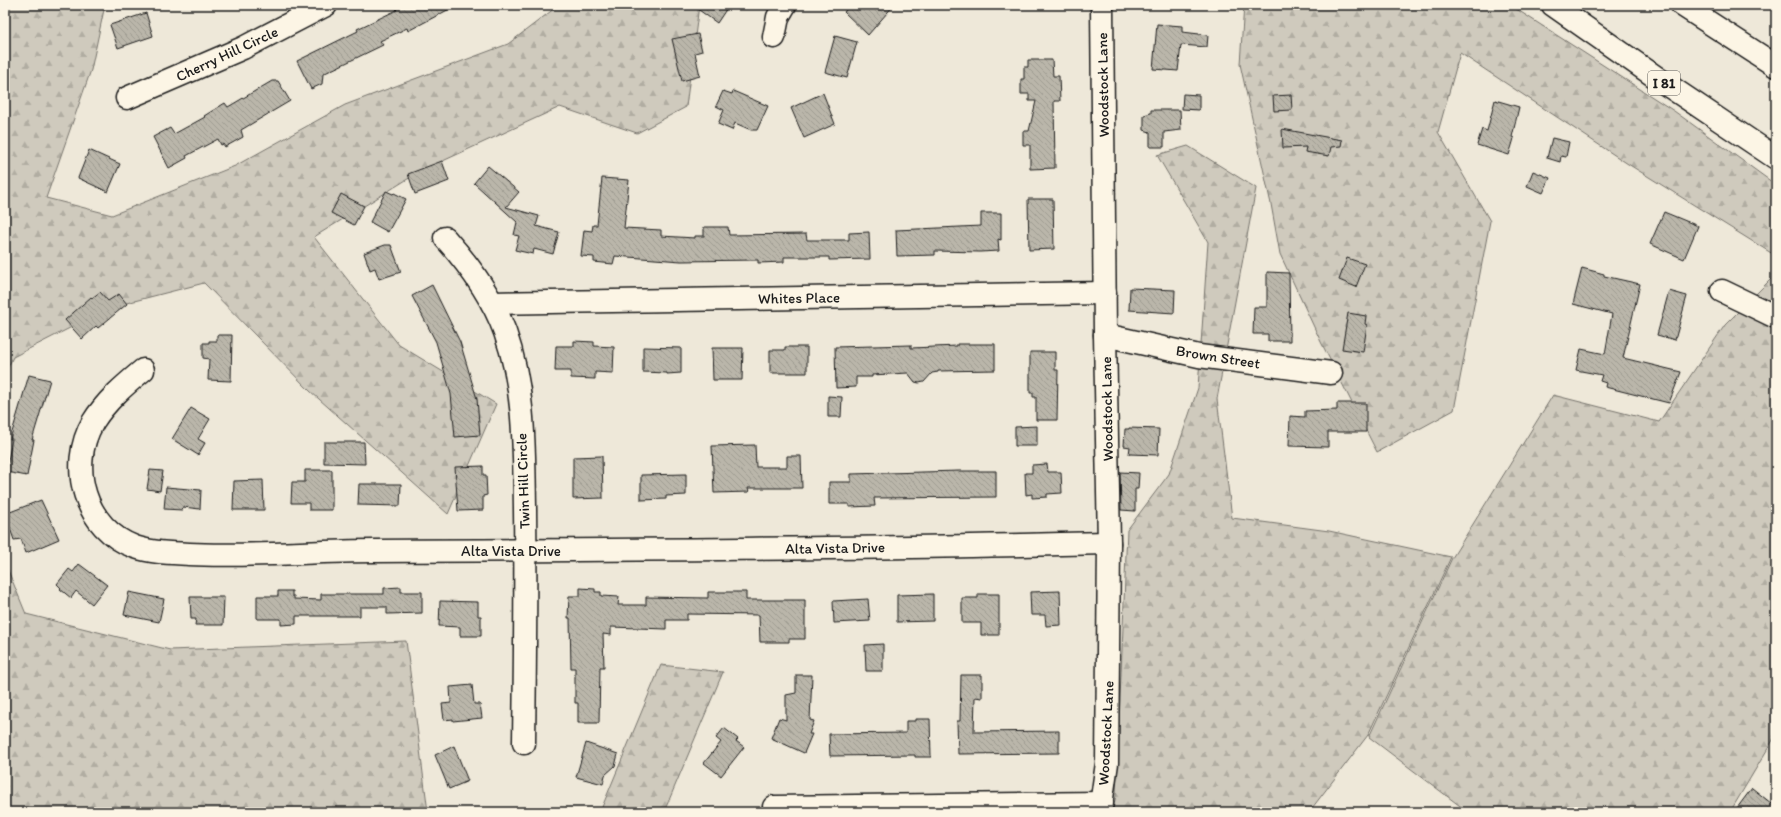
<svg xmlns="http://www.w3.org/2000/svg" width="1781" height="817" font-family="Itim,sans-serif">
	<defs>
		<pattern id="forest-firs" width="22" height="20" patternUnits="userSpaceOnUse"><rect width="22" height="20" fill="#cfcabd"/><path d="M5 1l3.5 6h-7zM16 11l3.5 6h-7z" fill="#b1ada2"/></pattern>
		<pattern id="building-back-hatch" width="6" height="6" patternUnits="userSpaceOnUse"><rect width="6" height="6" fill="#bab6aa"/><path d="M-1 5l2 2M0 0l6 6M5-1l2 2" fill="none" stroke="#9f9c92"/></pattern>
	</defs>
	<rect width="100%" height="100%" fill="#eee8d9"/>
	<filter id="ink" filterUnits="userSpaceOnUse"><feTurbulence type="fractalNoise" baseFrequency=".025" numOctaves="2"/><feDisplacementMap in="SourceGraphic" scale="8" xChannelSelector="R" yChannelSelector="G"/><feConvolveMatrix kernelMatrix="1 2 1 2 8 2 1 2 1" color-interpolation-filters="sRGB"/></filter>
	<g filter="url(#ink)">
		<g fill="url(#forest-firs)" stroke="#76736c">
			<path d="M5 5H105L91 70 46 198 112 215 235 166 345 105 508 44 559 5H699L686 107 637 133 560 107 419 172 314 237 399 345 496 404 448 514 310 391 204 283 111 307 13 357 5 373Z"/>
			<path d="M1244 5H1510L1674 111 1776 185V256L1628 164 1460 53 1438 132 1490 221 1454 410 1377 452 1321 342 1280 254 1271 204 1240 64Z"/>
			<path d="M1188 146 1256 188 1217 399 1232 518 1329 531 1451 557 1368 735 1309 812H1112L1116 796 1127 530 1169 474 1198 388 1208 242 1157 155Z"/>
			<path d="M1776 274V735L1730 812H1468L1369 737 1452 558 1553 395 1659 422 1725 325Z"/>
			<path d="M5 563 26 614 170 650 406 641 428 812H5Z"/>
			<path d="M661 665 723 672 664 812H600Z"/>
		</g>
		<g fill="url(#building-back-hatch)" stroke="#1c1c1c">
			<path d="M404 5H457L408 31 407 28 380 41 383 45 323 74 322 84 311 89 297 61 358 31 357 29 397 10 396 9Z"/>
			<path d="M692 5H729L717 23Z"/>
			<path d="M850 5H894L868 35 844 12Z"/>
			<path d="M146 13 153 36 118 48 110 25Z"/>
			<path d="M1157 24 1182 26V32L1208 35 1207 47 1181 45 1178 71 1153 69Z"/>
			<path d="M698 34 702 51 695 53 700 76 682 81 672 39Z"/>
			<path d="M835 36 857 42 847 78 825 72Z"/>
			<path d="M1028 60H1052L1053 76H1059L1060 101H1054L1055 168 1030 169V145H1023V131H1029L1036 101H1029V94H1021V79H1024V67H1028Z"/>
			<path d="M272 81H278L290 101 241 130 243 137 225 147 223 144 221 145 218 139 186 156 187 158 169 168 153 137 170 128 174 134 205 117 204 116 225 103 228 107Z"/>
			<path d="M723 91 732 94 733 91 768 106 757 130H751L735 123 732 130 718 124 724 110 716 106Z"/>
			<path d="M823 93 835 124 804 138 791 108Z"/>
			<path d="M1183 94 1199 95V110L1182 109Z"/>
			<path d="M1291 95 1292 110 1274 111 1273 96Z"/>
			<path d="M1495 100 1519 107 1512 137 1514 138 1513 142 1509 155 1477 145 1482 129 1487 131Z"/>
			<path d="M1151 110H1180L1181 130 1164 132V147H1150V132L1144 130V115L1151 113Z"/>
			<path d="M1282 129 1342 140 1341 146 1331 147 1329 156 1305 152 1306 147 1283 148Z"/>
			<path d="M1552 138 1569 142 1566 157 1561 156 1560 162 1547 158Z"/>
			<path d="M89 150 120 164 108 192 78 178Z"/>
			<path d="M442 161 449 181 415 194 408 174Z"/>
			<path d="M488 166 519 192 506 207 539 216 536 226 559 232 553 254 534 249 533 254 515 250 519 236 514 235 517 222 474 183Z"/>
			<path d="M1533 171 1550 178 1543 193 1527 186Z"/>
			<path d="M602 178 629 180 624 228 661 230V236L695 238V236H704V227H728L729 235 806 234 807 240H849V233L869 232 870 259 829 260V257H784V262L758 263V260L681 261 615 256 613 264 594 262V257L581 256 584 230 592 231 593 225H597Z"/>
			<path d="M386 191 393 194 394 193 406 199 388 232 370 222Z"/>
			<path d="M341 194 364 206 354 225 331 213Z"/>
			<path d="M1028 199H1053L1054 249 1029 250Z"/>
			<path d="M1664 212 1698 226 1684 259 1650 244Z"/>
			<path d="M981 213H1001V240L998 239 999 251 980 252 935 251V255L897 256 896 230 981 226Z"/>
			<path d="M385 245H391L401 272 379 279 375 268 370 270 364 253Z"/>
			<path d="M1347 258 1365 264 1356 287 1339 280Z"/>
			<path d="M1582 268 1604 274V276L1640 284 1623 358 1681 372 1669 403 1605 387 1606 383 1600 381 1602 375 1576 370 1581 349 1605 354 1612 314 1573 304Z"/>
			<path d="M1267 272 1289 273 1290 341H1268V334H1253L1254 307H1267Z"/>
			<path d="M432 285 460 342 477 399 480 435 455 437 451 394 436 342 412 296Z"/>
			<path d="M1130 288 1175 290 1174 313 1129 310Z"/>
			<path d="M1669 291 1687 296 1675 340 1657 335Z"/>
			<path d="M100 292 108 301 119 294 127 304 98 328 96 326 82 339 65 320 91 297 92 298Z"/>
			<path d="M1348 313 1366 316 1365 324 1367 325 1363 352 1342 349Z"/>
			<path d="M217 335H232L231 381 208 380 209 359 203 358V343H209V341H217Z"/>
			<path d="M574 341 594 342V346L614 347 613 373 595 372V379L571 378V371H555L556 346H574Z"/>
			<path d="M957 344H995V370L938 371V372L932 373 924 382 919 383 915 382 908 373 872 375V377H856V387L836 388 835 347 911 345V348L957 346Z"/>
			<path d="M643 347 681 348V373L667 374V373L643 372Z"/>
			<path d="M785 347H807V373H770V350H785Z"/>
			<path d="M712 348H743L742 380H713Z"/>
			<path d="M1030 352H1055V370H1058L1057 420H1036V397H1033V393H1030Z"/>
			<path d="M29 375 50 380 32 440H34L27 476 6 472 12 439H10Z"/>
			<path d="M828 396 842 397 841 417H828Z"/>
			<path d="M1337 403H1366V432H1328V447L1289 446 1290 416 1305 417V411L1337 410Z"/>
			<path d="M191 408 210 419 198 439 205 443 198 455 172 439Z"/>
			<path d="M1037 426V446H1015V427Z"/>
			<path d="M1129 428 1159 429 1158 455 1129 454 1130 447 1124 446 1125 429H1129Z"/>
			<path d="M324 442H364L365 464 324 463Z"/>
			<path d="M755 445 756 467H787V456H801L802 488H748L749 492 714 493 712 446Z"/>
			<path d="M602 456 603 498 573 499V457Z"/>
			<path d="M1047 464 1048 472H1061L1062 493 1047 494V497L1032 498V494L1026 495 1025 473H1032V465Z"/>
			<path d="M483 466V475H486L487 495 483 496V510L458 511 455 467Z"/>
			<path d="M150 470 163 471 160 491 147 489Z"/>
			<path d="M305 470H332V510H309V503H291L292 482H305Z"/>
			<path d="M959 471H996V497L874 498 875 506 849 507V504H829V482H851V474Z"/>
			<path d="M1120 472 1139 473 1138 489H1135V511L1121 510Z"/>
			<path d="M686 474V495L666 496V499L641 500V475Z"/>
			<path d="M263 480 264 510H233L234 481Z"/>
			<path d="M359 484H401L400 506 358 505Z"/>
			<path d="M166 487 201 490 200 509 183 507 182 510 164 509Z"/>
			<path d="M41 500 59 539 26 553 21 539 14 540 5 514Z"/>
			<path d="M79 564 107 585 92 604 76 591 71 598 60 589 61 588 57 584 69 569 73 572Z"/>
			<path d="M401 587V592H422V613L387 614V607H360V616H296V624L281 625V619H257V596H278V591H292V596H294V599L321 600V594H384V588Z"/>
			<path d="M580 588 595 589V592H601V596L619 597 618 605H646V597L708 598V592H746V600H805V639H789V642H760L759 615 687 614V620H666V629L611 627V635L603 634 604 667H600L599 723H578V703H575V668H571L570 618H568L569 596H580Z"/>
			<path d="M1060 591 1061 625 1046 626 1045 615H1031L1030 592Z"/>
			<path d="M129 592 164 599 159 622 124 615Z"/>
			<path d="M933 594V621L897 622V595Z"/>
			<path d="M978 594H999V635H981V623H962V598H978Z"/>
			<path d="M190 597H224L223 625H195L196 619H191Z"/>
			<path d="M868 599 870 621 834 623 833 601Z"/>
			<path d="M440 601 478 602V616H481V636H460V627L439 626Z"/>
			<path d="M883 644V671H866L865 645Z"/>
			<path d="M796 675H812L810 720 814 721 809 734H812L804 753 771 738 779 718 786 720V695L796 693Z"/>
			<path d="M961 675H982V698L975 697 974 732 1059 731V753L958 754 957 721H960Z"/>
			<path d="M472 685 474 704H480L482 718 453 721V719L444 720 442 704 451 703 450 687Z"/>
			<path d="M915 719H930L931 757H915V755L830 756 829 734 906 733V721H915Z"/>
			<path d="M724 728 738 739 736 741 744 747 721 776 704 763 721 742 716 738Z"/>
			<path d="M586 743 618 754 615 766 605 775 603 784 576 777Z"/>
			<path d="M454 746 468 781 449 789 435 755Z"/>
			<path d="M1752 788 1776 807V812H1734Z"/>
		</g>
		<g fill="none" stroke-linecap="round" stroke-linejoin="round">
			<defs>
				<g id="minor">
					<path d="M774 37 778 17 785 5"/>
					<path d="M127 98 243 48 326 5"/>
					<path d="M445 238C470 266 492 296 505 332 525 388 524 449 525 508 526 586 525 665 524 743"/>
					<path d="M1722 291 1776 317"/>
					<path d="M492 303 1105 293"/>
					<path d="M1105 335 1199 356 1331 373"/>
					<path d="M143 370C125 385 106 401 93 422 67 467 85 529 135 547 152 553 171 553 189 554 251 557 313 551 375 551 620 550 865 549 1109 543"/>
					<path d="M774 807 1102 803"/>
					<path d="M1100 812 1107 763 1109 543 1105 335 1102 5"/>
				</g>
				<g id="highway">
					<path d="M1553 5 1660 80 1776 158"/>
					<path d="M1682 5 1776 66"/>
				</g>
			</defs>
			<use href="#minor" stroke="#1c1c1c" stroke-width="25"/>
			<use href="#highway" stroke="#1c1c1c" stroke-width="25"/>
			<use href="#minor" stroke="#fcf5e5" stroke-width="22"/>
			<use href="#highway" stroke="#fcf5e5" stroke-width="22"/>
		</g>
	</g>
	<g text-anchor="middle" stroke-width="3.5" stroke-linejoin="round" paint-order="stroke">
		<rect fill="#fcf5e5" stroke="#5f5d58" stroke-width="1" x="1648" y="71" width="32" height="24" rx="3"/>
		<g font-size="14" font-weight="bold" fill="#1c1c1c">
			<text x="1664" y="88">I 81</text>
		</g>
		<g font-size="15" fill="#1c1c1c" stroke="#fcf5e5">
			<text transform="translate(227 54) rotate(-25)" y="5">Cherry Hill Circle</text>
			<text transform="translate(1103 85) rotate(-91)" y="5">Woodstock Lane</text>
			<text transform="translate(799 298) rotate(-1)" y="5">Whites Place</text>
			<text transform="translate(1218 357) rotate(9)" y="5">Brown Street</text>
			<text transform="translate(1107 409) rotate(-91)" y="5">Woodstock Lane</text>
			<text transform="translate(523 481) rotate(-92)" y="5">Twin Hill Circle</text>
			<text transform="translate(835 548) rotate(-1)" y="5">Alta Vista Drive</text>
			<text x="511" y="556">Alta Vista Drive</text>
			<text transform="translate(1106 733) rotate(-87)" y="5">Woodstock Lane</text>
		</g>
	</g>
	<rect width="1781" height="817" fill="none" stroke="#fcf5e5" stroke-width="20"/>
	<rect x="10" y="10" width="1761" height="797" fill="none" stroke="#1c1c1c" stroke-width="1.5" filter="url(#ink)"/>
</svg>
